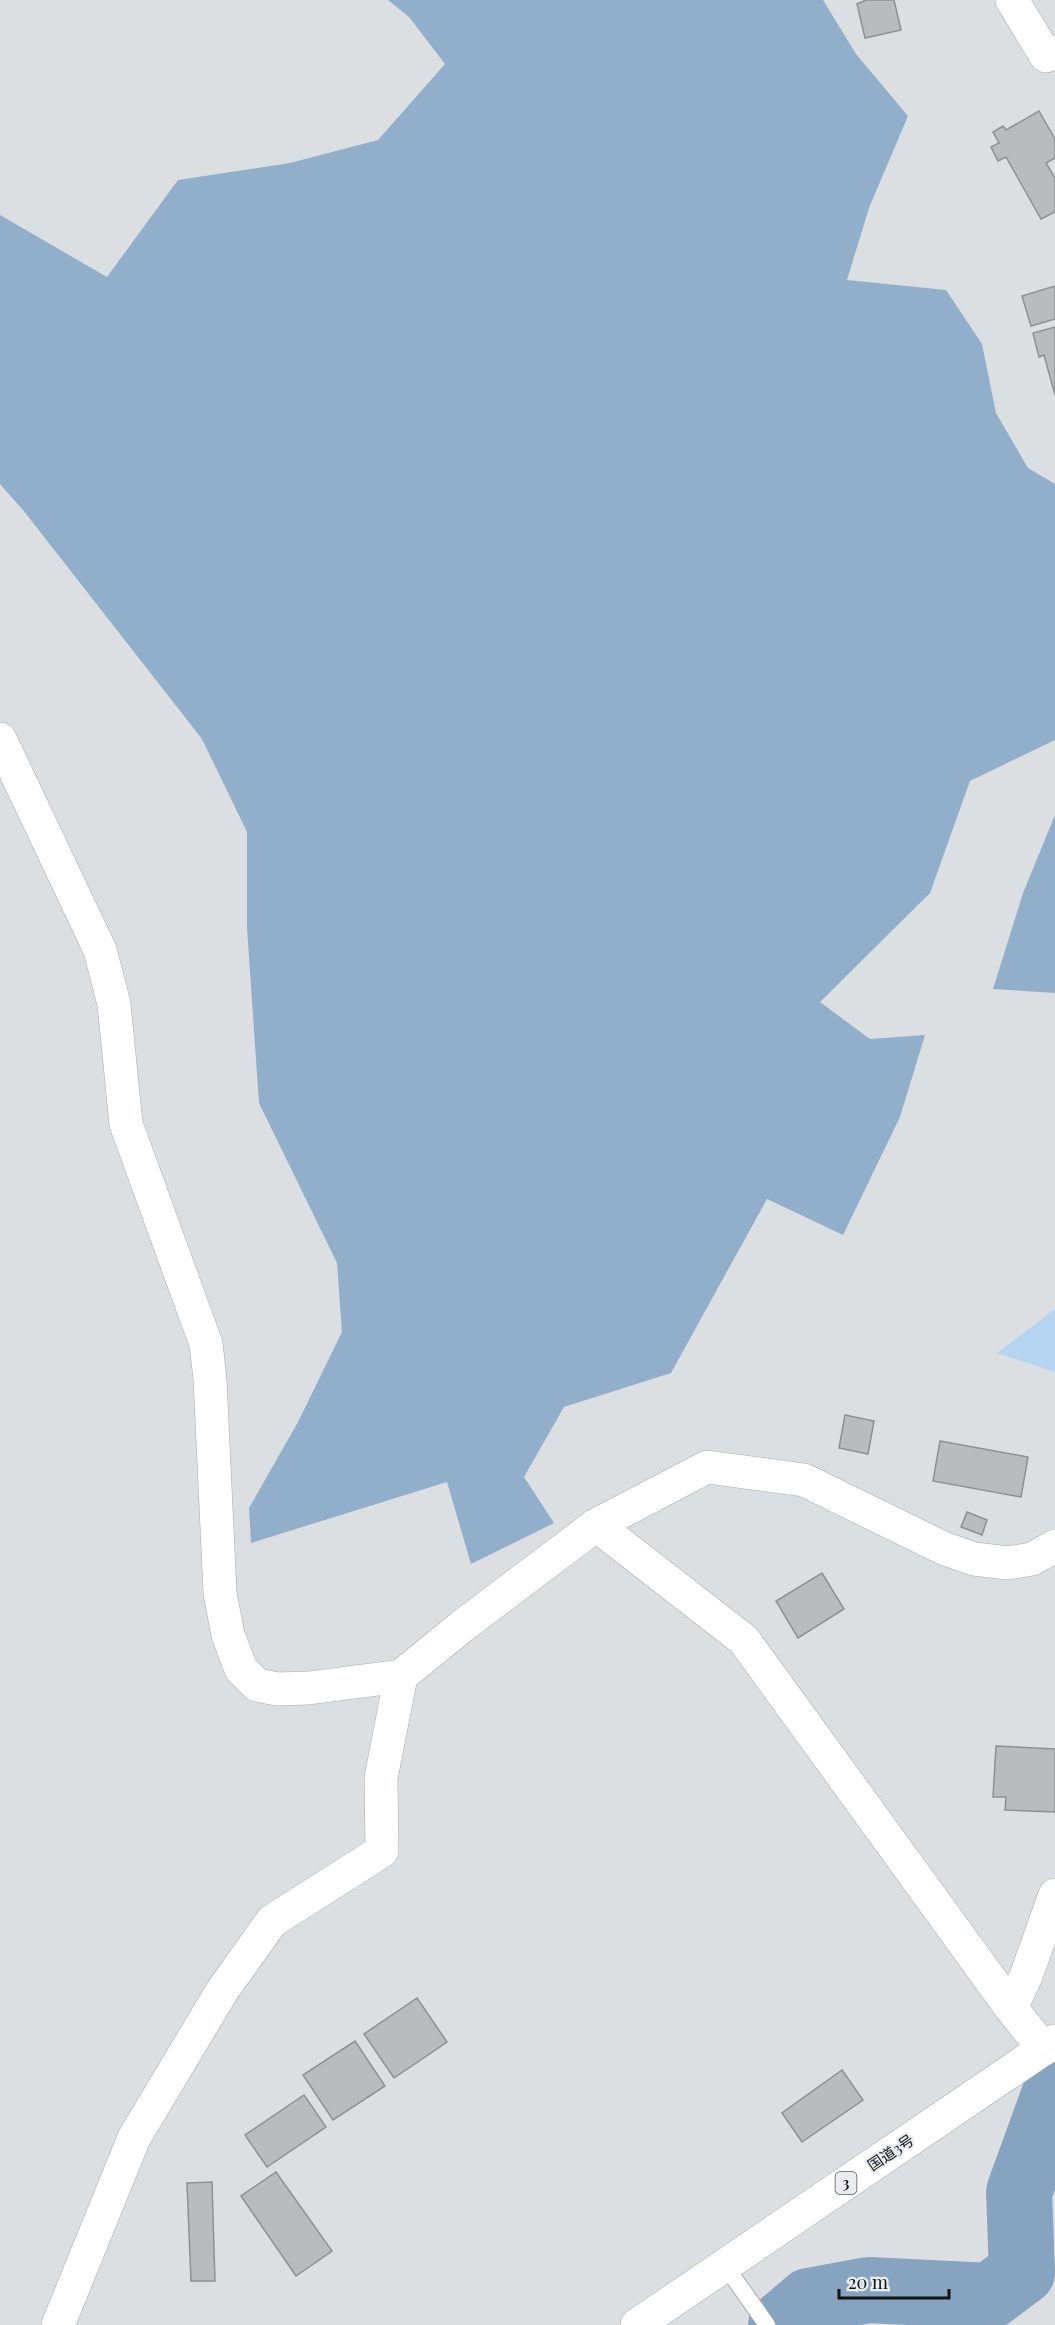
<svg xmlns="http://www.w3.org/2000/svg" width="1055" height="2325" font-family="'Playfair Display','Noto Sans JP',serif">
	<rect width="100%" height="100%" fill="#dbdfe2"/>
	<path fill="#b5d4f0" d="M1055 1309V1372L997 1353Z"/>
	<g fill="#91afca">
		<path d="M388 0H823L856 54 908 116 869 208 847 280 946 290 982 344 996 413 1028 468 1055 484V740L970 781 930 893 820 1002 870 1039 925 1035 900 1117 843 1235 767 1199 671 1373 564 1407 524 1477 554 1523 471 1564 447 1482 251 1543 249 1508 298 1422 342 1332 337 1263 259 1103 247 928V832L202 739 23 510 0 484V215L107 277 178 180 290 163 378 140 445 64 409 17Z"/>
		<path d="M1055 815V993L993 989 1023 893Z"/>
	</g>
	<g fill="none" stroke-linecap="round" stroke-linejoin="round">
		<path stroke="#86a4bf" stroke-width="66" d="M781 2325 809 2301 869 2290 990 2296 1022 2272 1019 2192 1055 2093"/>
	</g>
	<g fill="#b8bcbf" stroke="#8d9194" stroke-width="1.5">
		<path d="M866 0H894L901 30 865 38 857 4Z"/>
		<path d="M1039 111 1055 139V158L1046 163 1055 178V212L1041 219 1006 157 998 161 991 147 999 143 993 132 1003 126 1006 130Z"/>
		<path d="M1055 286V319L1031 326 1022 296Z"/>
		<path d="M1055 327V395L1044 355 1039 357 1033 333Z"/>
		<path d="M845 1415 874 1421 868 1454 839 1448Z"/>
		<path d="M940 1441 1028 1457 1021 1497 933 1481Z"/>
		<path d="M967 1512 987 1520 982 1535 961 1527Z"/>
		<path d="M822 1573 844 1609 798 1638 776 1601Z"/>
		<path d="M996 1746 1055 1749V1812L1005 1810 1006 1797H993Z"/>
		<path d="M417 1998 447 2042 394 2078 364 2034Z"/>
		<path d="M355 2041 385 2086 333 2120 303 2075Z"/>
		<path d="M842 2070 863 2100 802 2142 782 2113Z"/>
		<path d="M304 2095 326 2127 267 2167 245 2135Z"/>
		<path d="M276 2172 332 2251 296 2276 241 2196Z"/>
		<path d="M212 2182 215 2281H191L187 2183Z"/>
	</g>
	<g fill="none" stroke-linecap="round" stroke-linejoin="round">
		<defs>
			<path id="lane" d="M724 2264 767 2325"/>
			<g id="street">
				<path d="M1012 0 1046 56 1055 52"/>
				<path d="M0 739 100 950 114 1004 126 1124 206 1344 210 1379 220 1593 228 1635 241 1669 257 1685 277 1689 309 1688 401 1676 461 1627 596 1525 707 1467 804 1480 943 1548 974 1559 1008 1563 1032 1559 1055 1546"/>
				<path d="M596 1525 744 1640 1011 2008 1044 2049"/>
				<path d="M1011 2008 1026 1976 1055 1895"/>
				<path d="M58 2325 134 2138 222 1991 272 1921 382 1851 381 1778 401 1676"/>
			</g>
			<path id="highway" d="M637 2325 1055 2041"/>
		</defs>
		<use href="#lane" stroke="#a7aaae" stroke-width="18"/>
		<use href="#street" stroke="#a7aaae" stroke-width="34"/>
		<use href="#highway" stroke="#a7aaae" stroke-width="34"/>
		<use href="#lane" stroke="#fff" stroke-width="16"/>
		<use href="#street" stroke="#fff" stroke-width="33"/>
		<use href="#highway" stroke="#fff" stroke-width="33"/>
	</g>
	<g text-anchor="middle" stroke-width="4.5" stroke-linejoin="round" paint-order="stroke">
		<rect fill="#e9ecf0" stroke="#525356" stroke-width="1.5" x="835.5" y="2172" width="21" height="22" rx="4.5"/>
		<g font-size="14" font-weight="bold" fill="#111214">
			<text x="846" y="2188">3</text>
		</g>
		<g font-size="15" fill="#111214" stroke="#e9ecf0">
			<text transform="translate(891 2153) rotate(-34)" y="5">国道3号</text>
		</g>
	</g>
	<path d="M839 2289v9h110v-9" fill="none" stroke="#111214" stroke-width="3"/>
	<text x="848" y="2289" font-size="18" fill="#111214" stroke="#e9ecf0" stroke-width="4.5" paint-order="stroke">20 m</text>
</svg>
